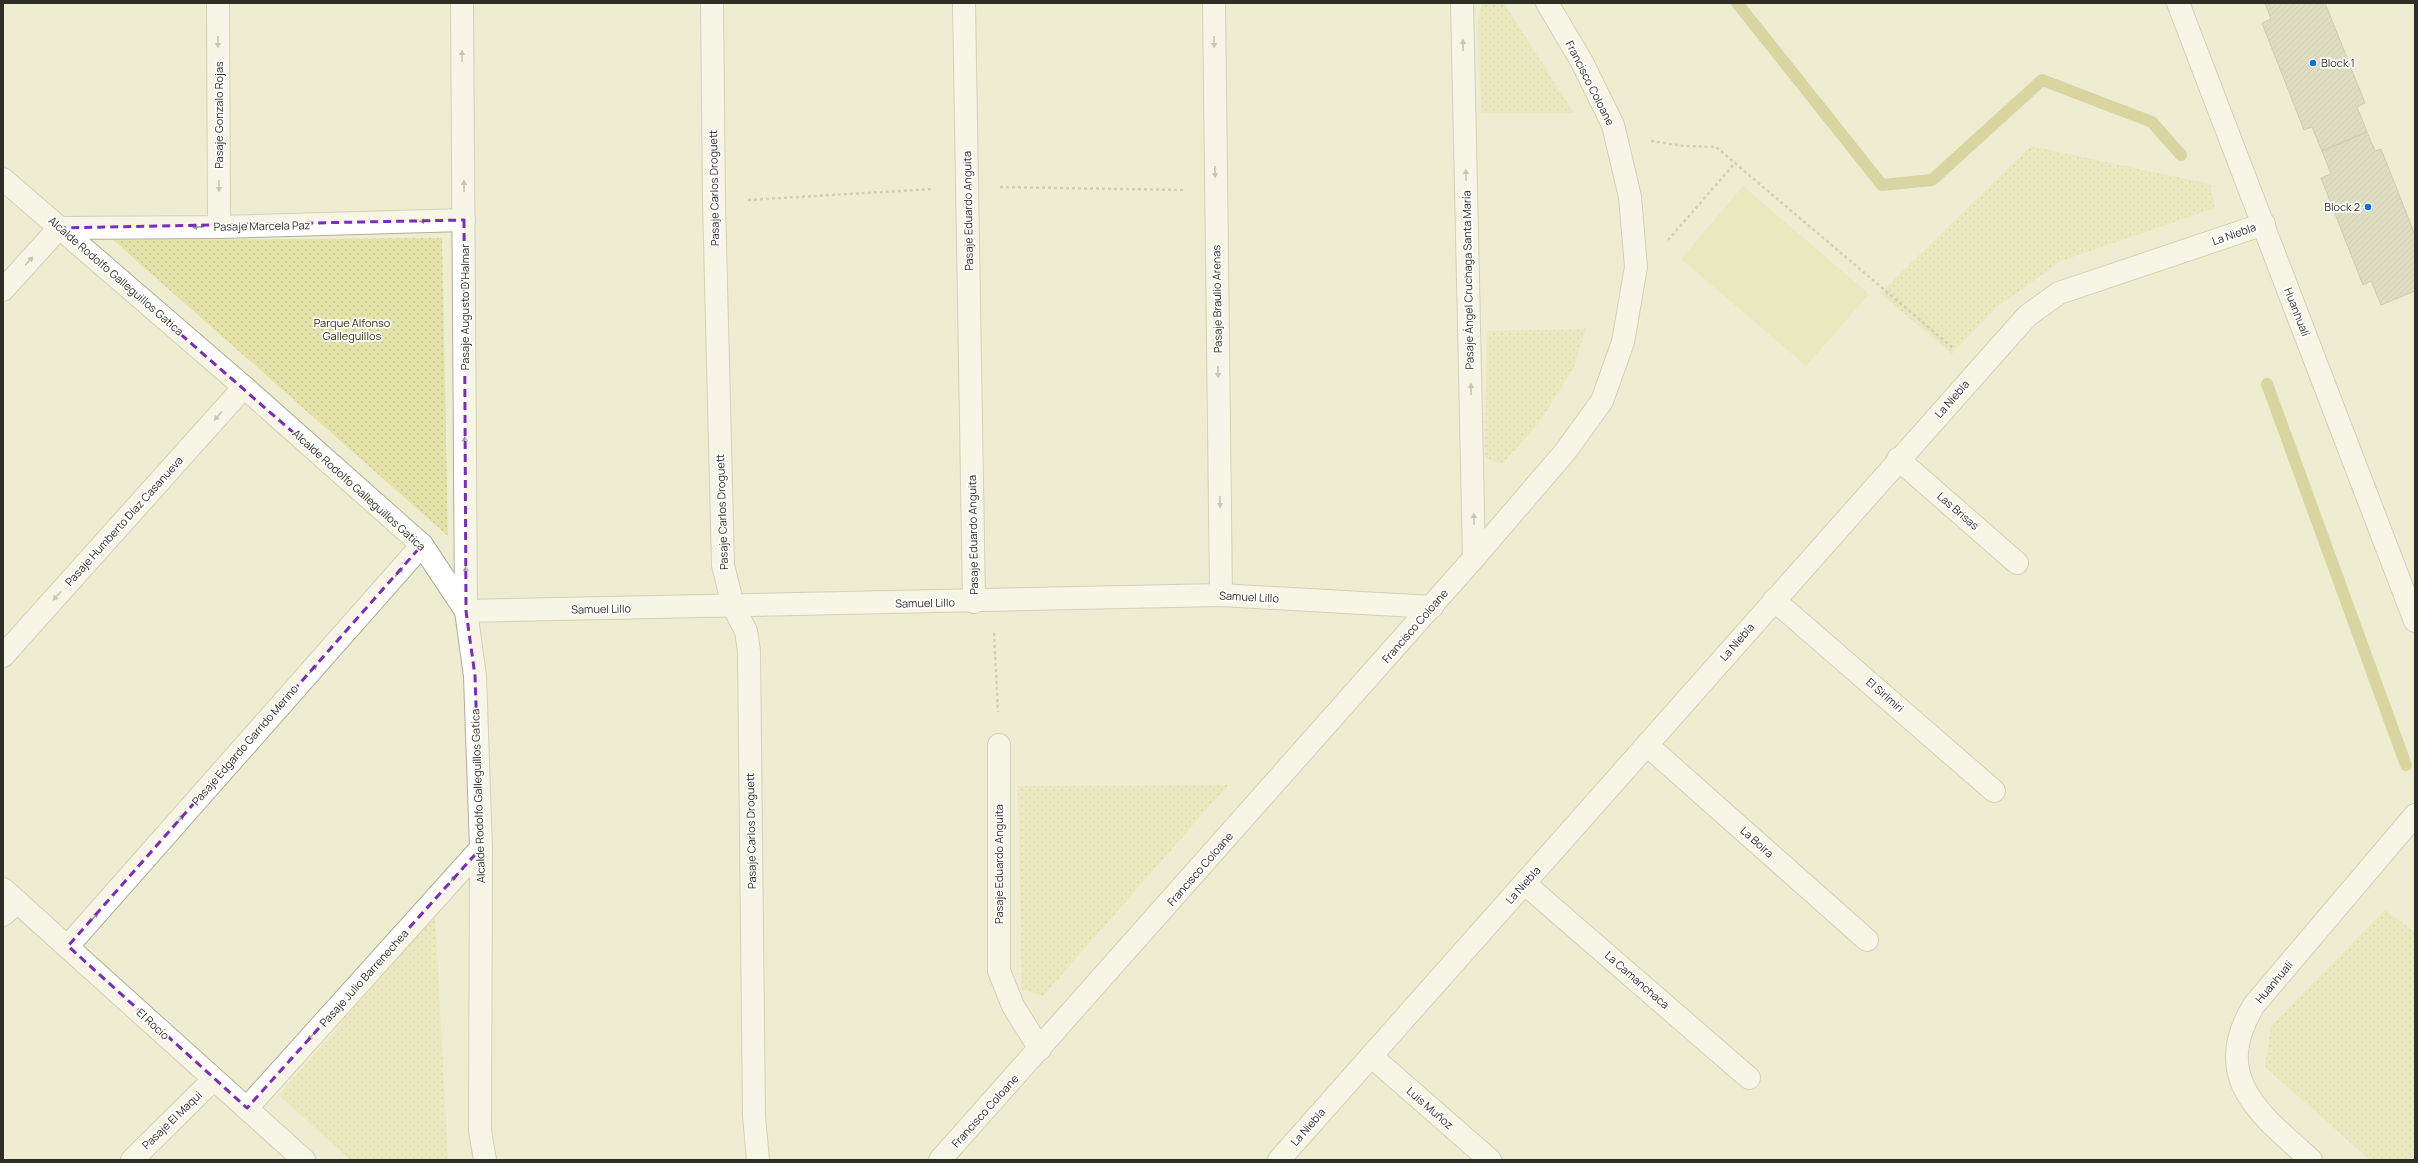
<svg xmlns="http://www.w3.org/2000/svg" width="2418" height="1163" font-family="Manrope,sans-serif">
	<defs>
		<pattern id="green-dots" width="8" height="8" patternUnits="userSpaceOnUse"><rect width="8" height="8" fill="#e4e2a8"/><path d="M2 2h.1M6 6h.1" fill="none" stroke="#c4c290" stroke-width="1.8" stroke-linecap="round"/></pattern>
		<pattern id="building-hatch" width="6" height="6" patternUnits="userSpaceOnUse"><rect width="6" height="6" fill="#c9c8ae"/><path d="M-1 1l2-2M0 6l6-6M5 7l2-2" fill="none" stroke="#adac96"/></pattern>
	</defs>
	<rect width="100%" height="100%" fill="#eeedd2"/>
	<g fill="url(#green-dots)">
		<path d="M1482 3H1504L1574 113H1481L1478 20Z"/>
		<path d="M2031 146 2210 184 2215 208 2061 261 1997 307 1952 354 1880 293Z"/>
		<path d="M442 238 448 536 113 240Z"/>
		<path d="M1586 329 1573 369 1538 424 1502 464 1485 458 1487 331Z"/>
		<path d="M1228 785 1043 996 1022 990 1018 786Z"/>
		<path d="M2385 910 2415 932V1160H2370L2265 1067 2271 1026Z"/>
		<path d="M435 914 448 1160H350L279 1095Z"/>
	</g>
	<path fill="#e4e2a8" d="M1743 186 1869 294 1806 366 1681 259Z"/>
	<g fill="none" stroke-linecap="round" stroke-linejoin="round">
		<g stroke="#bdb866" stroke-width="12">
			<path d="M1737 3 1882 185 1932 180 2042 80 2152 122 2181 155"/>
			<path d="M2267 384 2406 765"/>
		</g>
	</g>
	<g fill="url(#building-hatch)" stroke="#a4a38a">
		<path d="M2265 3H2325L2365 103 2357 107 2367 132 2322 151 2312 127 2304 130 2262 23 2271 19Z"/>
		<path d="M2367 132 2375 151 2381 149 2415 235V291L2381 305 2371 281 2363 285 2321 178 2331 174 2322 151Z"/>
	</g>
	<g fill="none" stroke-linecap="round" stroke-linejoin="round">
		<defs>
			<g id="minor">
				<path d="M218 3 219 227"/>
				<path d="M462 3 466 611"/>
				<path d="M712 3 714 202 723 565 733 606 746 631 749 651 754 1116 758 1160"/>
				<path d="M964 3 974 602"/>
				<path d="M1214 3 1221 595"/>
				<path d="M1462 3 1474 558"/>
				<path d="M2178 3 2415 621"/>
				<path d="M3 179 244 387 422 545 466 611 475 676 481 848 480 1131 485 1160"/>
				<path d="M3 290 59 228 219 227 464 220"/>
				<path d="M1898 459 2017 563"/>
				<path d="M1774 600 1994 791"/>
				<path d="M466 611 1221 595 1432 607"/>
				<path d="M3 656 244 387"/>
				<path d="M999 745V971L1013 1006 1040 1049"/>
				<path d="M1647 745 1867 940"/>
				<path d="M1524 883 1749 1078"/>
				<path d="M3 889 304 1160"/>
				<path d="M3 915 18 902"/>
				<path d="M68 946 422 545"/>
				<path d="M1371 1056 1490 1160"/>
				<path d="M247 1108 481 848"/>
				<path d="M132 1160 213 1080"/>
				<path d="M940 1160 1474 558 1565 452 1602 401 1623 342 1636 267 1630 197 1613 125 1582 62 1547 3"/>
				<path d="M1279 1160 2027 316 2059 293 2264 224"/>
				<path d="M2311 1160C2261 1115 2209 1078 2254 1005L2415 815"/>
			</g>
		</defs>
		<use href="#minor" stroke="#b0af95" stroke-width="24"/>
		<g stroke="#abaa95" stroke-width="2.5" stroke-dasharray="3 3" stroke-linecap="butt">
			<path d="M1651 141 1684 146 1716 147 1953 348"/>
			<path d="M1000 187 1183 190"/>
			<path d="M748 200 933 189"/>
			<path d="M1668 240 1736 162"/>
			<path d="M994 633 998 712"/>
		</g>
		<use href="#minor" stroke="#fff" stroke-width="22"/>
	</g>
	<defs><path id="oneway-solid" d="M-6-.8H1V-3.2L6.5 0L1 3.2V.8H-6Z"/></defs>
	<g fill="#979692">
		<use href="#oneway-solid" transform="translate(218 42) rotate(90)"/>
		<use href="#oneway-solid" transform="translate(1214 42) rotate(89)"/>
		<use href="#oneway-solid" transform="translate(1463 45) rotate(-91)"/>
		<use href="#oneway-solid" transform="translate(462 56) rotate(-91)"/>
		<use href="#oneway-solid" transform="translate(1215 172) rotate(89)"/>
		<use href="#oneway-solid" transform="translate(1466 175) rotate(-91)"/>
		<use href="#oneway-solid" transform="translate(219 186) rotate(90)"/>
		<use href="#oneway-solid" transform="translate(464 186) rotate(-91)"/>
		<use href="#oneway-solid" transform="translate(425 221) rotate(178)"/>
		<use href="#oneway-solid" transform="translate(198 227) rotate(179)"/>
		<use href="#oneway-solid" transform="translate(29 261) rotate(-48)"/>
		<use href="#oneway-solid" transform="translate(1218 372) rotate(89)"/>
		<use href="#oneway-solid" transform="translate(1471 389) rotate(-91)"/>
		<use href="#oneway-solid" transform="translate(218 416) rotate(132)"/>
		<use href="#oneway-solid" transform="translate(465 442) rotate(-90)"/>
		<use href="#oneway-solid" transform="translate(1220 502) rotate(89)"/>
		<use href="#oneway-solid" transform="translate(1474 519) rotate(-91)"/>
		<use href="#oneway-solid" transform="translate(399 572) rotate(-49)"/>
		<use href="#oneway-solid" transform="translate(466 572) rotate(-90)"/>
		<use href="#oneway-solid" transform="translate(57 596) rotate(132)"/>
		<use href="#oneway-solid" transform="translate(313 669) rotate(-49)"/>
		<use href="#oneway-solid" transform="translate(180 819) rotate(-49)"/>
		<use href="#oneway-solid" transform="translate(455 877) rotate(132)"/>
		<use href="#oneway-solid" transform="translate(94 917) rotate(-49)"/>
		<use href="#oneway-solid" transform="translate(312 1036) rotate(132)"/>
	</g>
	<path d="M0 0H2418V1163H0ZM464 220 466 611 475 676 481 848 247 1108 68 946 422 545 59 228Z" fill="#eeedd2" fill-opacity=".55" fill-rule="evenodd"/>
	<path fill="none" stroke="#7b2cbf" stroke-width="3" stroke-dasharray="8 5" stroke-linejoin="round" d="M464 220 466 611 475 676 481 848 247 1108 68 946 422 545 59 228Z"/>
	<g fill="#0e71d9" stroke="#fff" stroke-width="1.5">
		<circle cx="2313" cy="63" r="4"/>
		<circle cx="2368" cy="207" r="4"/>
	</g>
	<g text-anchor="middle" stroke-width="3.5" stroke-linejoin="round" paint-order="stroke">
		<g font-size="11" fill="#2f2e24" stroke="#fff" text-anchor="start">
			<text x="2321" y="67">Block 1</text>
			<text x="2360" y="211" text-anchor="end">Block 2</text>
		</g>
		<g font-size="11" fill="#2f2e24" stroke="#fff">
			<text transform="translate(1590 83) rotate(63)" y="4">Francisco Coloane</text>
			<text transform="translate(219 115) rotate(-90)" y="4">Pasaje Gonzalo Rojas</text>
			<text transform="translate(714 188) rotate(-91)" y="4">Pasaje Carlos Droguett</text>
			<text transform="translate(968 211) rotate(-91)" y="4">Pasaje Eduardo Anguita</text>
			<text transform="translate(262 226) rotate(-1)" y="4">Pasaje Marcela Paz</text>
			<text transform="translate(2234 234) rotate(-19)" y="4">La Niebla</text>
			<text transform="translate(116 276) rotate(41)" y="4">Alcalde Rodolfo Galleguillos Gatica</text>
			<text transform="translate(1468 280) rotate(-91)" y="4">Pasaje Ángel Cruchaga Santa María</text>
			<text transform="translate(1217 299) rotate(-91)" y="4">Pasaje Braulio Arenas</text>
			<text transform="translate(465 307) rotate(-90)" y="4">Pasaje Augusto D'Halmar</text>
			<text transform="translate(2297 312) rotate(69)" y="4">Huanhualí</text>
			<text transform="translate(1952 399) rotate(-49)" y="4">La Niebla</text>
			<text transform="translate(359 490) rotate(42)" y="4">Alcalde Rodolfo Galleguillos Gatica</text>
			<text transform="translate(1958 511) rotate(41)" y="4">Las Brisas</text>
			<text transform="translate(722 512) rotate(-92)" y="4">Pasaje Carlos Droguett</text>
			<text transform="translate(124 521) rotate(-48)" y="4">Pasaje Humberto Díaz Casanueva</text>
			<text transform="translate(973 535) rotate(-91)" y="4">Pasaje Eduardo Anguita</text>
			<text transform="translate(1249 597) rotate(3)" y="4">Samuel Lillo</text>
			<text transform="translate(925 603) rotate(-1)" y="4">Samuel Lillo</text>
			<text transform="translate(601 609) rotate(-1)" y="4">Samuel Lillo</text>
			<text transform="translate(1415 626) rotate(-49)" y="4">Francisco Coloane</text>
			<text transform="translate(1737 642) rotate(-49)" y="4">La Niebla</text>
			<text transform="translate(1885 695) rotate(41)" y="4">El Sirimiri</text>
			<text transform="translate(245 745) rotate(-49)" y="4">Pasaje Edgardo Garrido Merino</text>
			<text transform="translate(478 796) rotate(-92)" y="4">Alcalde Rodolfo Galleguillos Gatica</text>
			<text transform="translate(751 831) rotate(-91)" y="4">Pasaje Carlos Droguett</text>
			<text transform="translate(1757 842) rotate(42)" y="4">La Boira</text>
			<text transform="translate(999 864) rotate(-90)" y="4">Pasaje Eduardo Anguita</text>
			<text transform="translate(1200 869) rotate(-49)" y="4">Francisco Coloane</text>
			<text transform="translate(1523 885) rotate(-48)" y="4">La Niebla</text>
			<text transform="translate(364 978) rotate(-48)" y="4">Pasaje Julio Barrenechea</text>
			<text transform="translate(1637 980) rotate(41)" y="4">La Camanchaca</text>
			<text transform="translate(2274 982) rotate(-50)" y="4">Huanhualí</text>
			<text transform="translate(153 1024) rotate(43)" y="4">El Rocío</text>
			<text transform="translate(1430 1108) rotate(41)" y="4">Luis Muñoz</text>
			<text transform="translate(985 1111) rotate(-48)" y="4">Francisco Coloane</text>
			<text transform="translate(172 1120) rotate(-44)" y="4">Pasaje El Maqui</text>
			<text transform="translate(1308 1127) rotate(-49)" y="4">La Niebla</text>
		</g>
		<g font-size="11" fill="#2d2a05" stroke="#fff">
			<text x="352" y="327">Parque Alfonso<tspan x="352" dy="13">Galleguillos</tspan></text>
		</g>
	</g>
	<rect width="2418" height="1163" fill="none" stroke="#2f2e24" stroke-width="8"/>
</svg>
